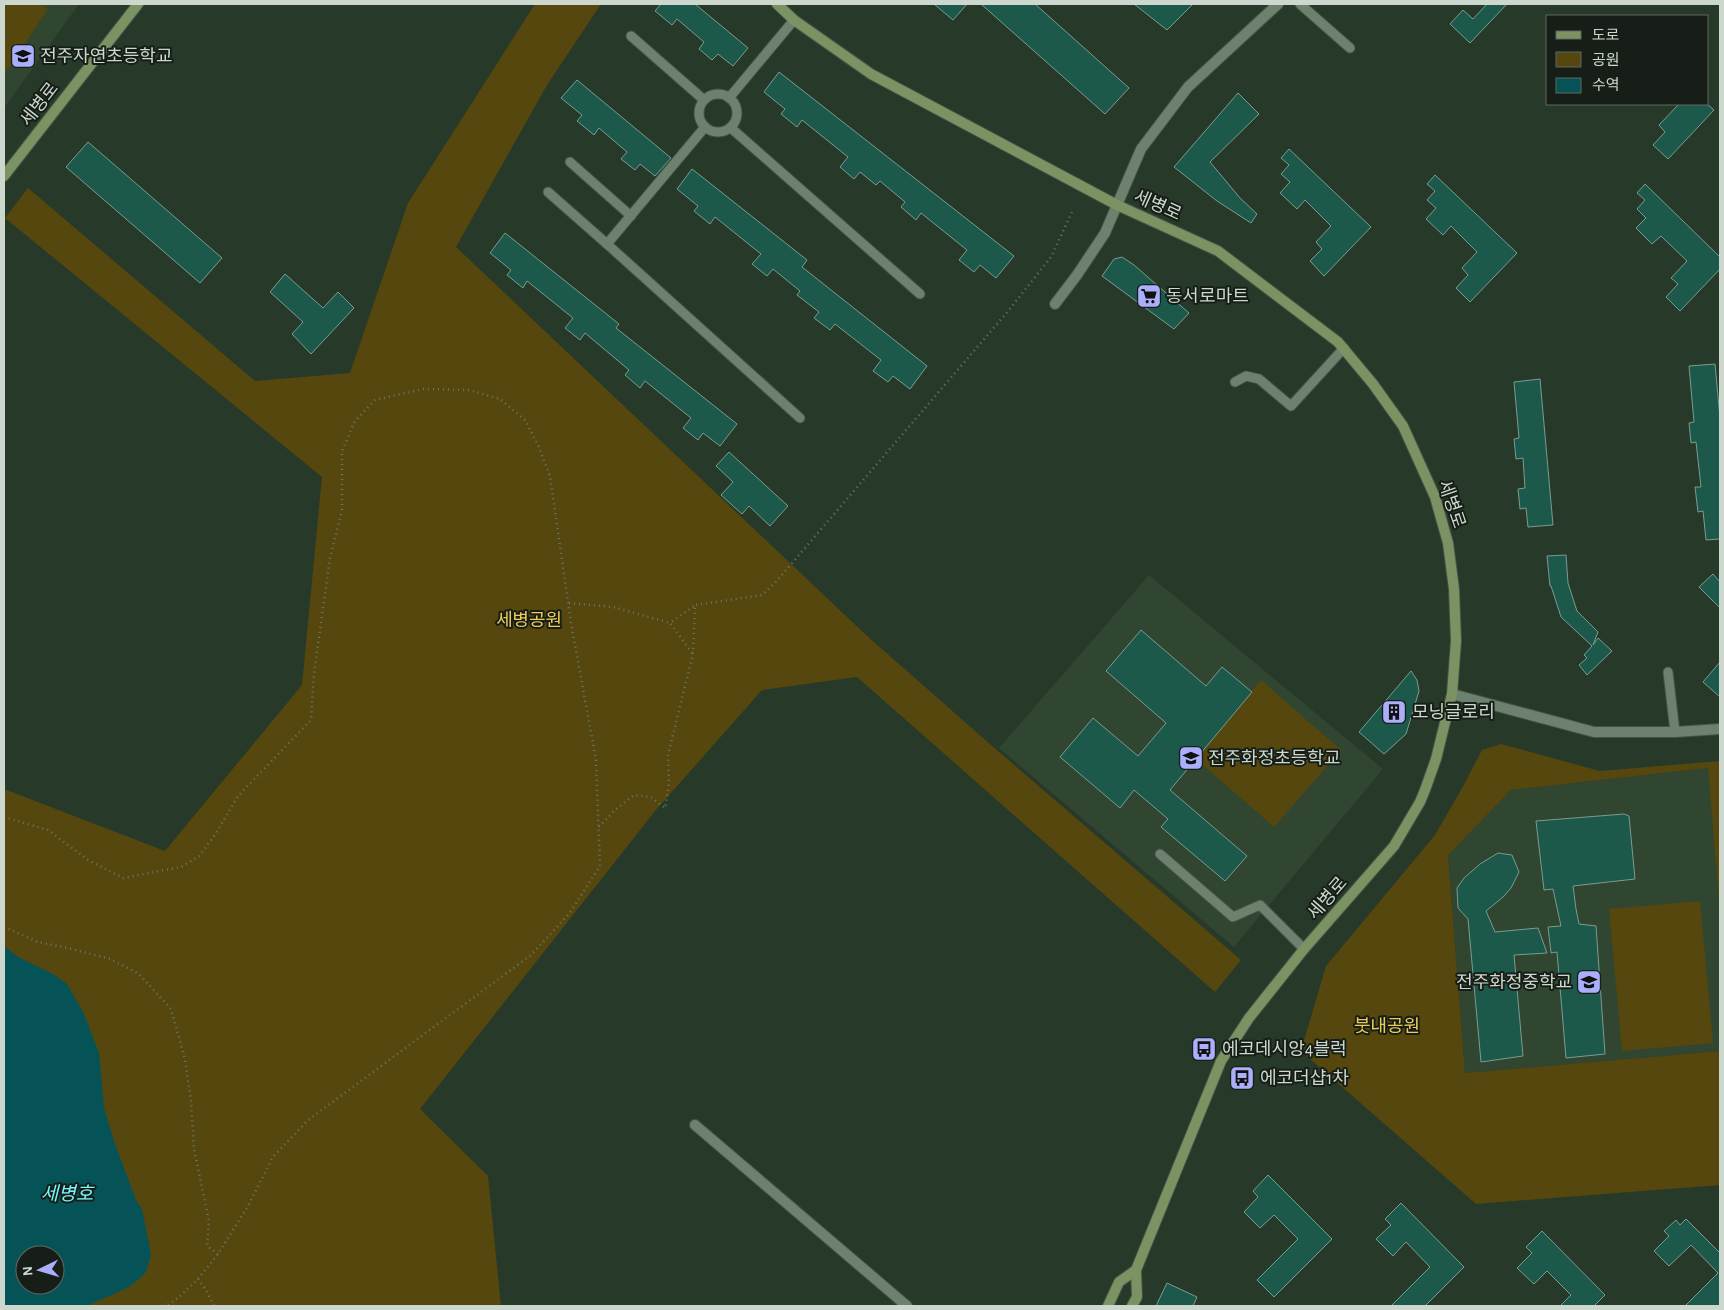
<svg xmlns="http://www.w3.org/2000/svg" width="1724" height="1310" font-family="'Alegreya Sans','Noto Sans KR',sans-serif">
	<rect width="100%" height="100%" fill="#273a29"/>
	<g fill="#304631">
		<path d="M4 4H79L4 108Z"/>
		<path d="M1149 575 1383 769 1234 947 999 748Z"/>
		<path d="M1709 768 1720 914V1051L1465 1073 1448 854 1511 790Z"/>
	</g>
	<g fill="#56470e" fill-rule="evenodd">
		<path d="M4 4H40L48 9 4 75Z"/>
		<path d="M535 4H601L547 85 456 247 866 635 991 745 1241 960 1215 992 857 677 762 690 655 811 420 1109 488 1176 501 1306H4V789L165 851 302 685 322 477 5 218 28 188 255 381 350 373 408 203ZM25 1255H55V1285H25Z"/>
		<path d="M1261 680 1341 750 1274 827 1194 757Z"/>
		<path d="M1501 744 1600 771 1720 761V914L1708 768 1511 790 1448 855 1465 1073 1720 1051V1185L1476 1204 1301 1051 1326 966 1435 835 1461 790 1482 750Z"/>
		<path d="M1700 901 1713 1043 1622 1051 1609 909Z"/>
	</g>
	<path fill="#065357" fill-rule="evenodd" d="M4 946 18 957 53 974 67 984 84 1014 99 1053 104 1108 114 1141 136 1200 142 1209 151 1255 146 1272 139 1279 129 1287 87 1306H4ZM25 1255H55V1285H25Z"/>
	<g fill="#1d594a" stroke="#7c9b91">
		<path d="M661 4H695L748 48 733 66 718 54 712 60 699 49 704 42 677 19 672 25 655 11Z"/>
		<path d="M934 4H967L953 20Z"/>
		<path d="M981 4H1035L1129 88 1105 114Z"/>
		<path d="M1134 4H1193L1167 30Z"/>
		<path d="M1487 4H1507L1470 43 1450 24 1463 10 1473 19Z"/>
		<path d="M779 72 1014 256 996 278 980 265 974 272 959 260 967 250 921 213 916 220 901 207 905 202 880 181 876 185 860 172 854 179 840 167 848 157 802 120 797 127 781 114 785 109 764 92Z"/>
		<path d="M577 80 671 158 655 176 640 164 635 170 621 159 627 152 599 128 594 135 577 121 582 115 561 98Z"/>
		<path d="M1238 93 1259 114 1210 162 1240 198 1257 214 1251 223 1217 201 1174 167Z"/>
		<path d="M1679 104H1707L1714 110 1668 159 1653 145 1665 132 1659 125Z"/>
		<path d="M88 142 222 258 200 283 66 167Z"/>
		<path d="M1289 149 1371 227 1324 276 1310 261 1322 249 1316 242 1331 226 1305 200 1297 209 1280 193 1290 182 1281 174 1289 165 1281 158Z"/>
		<path d="M692 169 807 260 802 267 927 366 910 389 893 376 888 382 873 371 881 360 835 324 830 330 814 318 819 312 797 295 800 291 773 269 767 276 752 264 761 254 715 217 710 224 694 211 698 206 677 189Z"/>
		<path d="M1435 175 1517 253 1470 302 1456 288 1468 275 1462 268 1477 252 1451 226 1443 235 1426 219 1436 208 1427 200 1435 191 1427 184Z"/>
		<path d="M1645 184 1720 257V269L1680 311 1666 297 1678 284 1671 278 1687 261 1661 236 1652 244 1636 228 1646 218 1637 209 1645 200 1637 193Z"/>
		<path d="M505 233 619 324 616 328 737 424 720 446 703 433 698 440 683 428 691 418 645 381 640 388 625 375 629 370 585 333 580 340 565 328 573 318 527 281 523 288 507 275 511 270 490 253Z"/>
		<path d="M1122 257 1134 265 1189 313 1174 329 1102 276 1114 259Z"/>
		<path d="M285 274 323 308 338 292 354 308 311 354 292 334 303 322 270 292Z"/>
		<path d="M1715 364 1720 418V539L1706 540 1703 511 1698 512 1695 487H1701L1696 442 1691 443 1689 423 1694 422 1689 366Z"/>
		<path d="M1540 379 1553 525 1528 527 1526 508 1520 509 1518 489 1525 488 1523 458 1516 459 1514 439 1519 438 1514 382Z"/>
		<path d="M729 452 788 506 770 526 749 506 742 514 721 495 733 482 716 466Z"/>
		<path d="M1566 555 1568 583 1577 611 1598 632 1593 645 1598 638 1612 651 1587 675 1579 665 1587 658 1584 655 1592 646 1561 617 1551 586H1550L1547 556Z"/>
		<path d="M1713 574 1720 582V608L1699 587Z"/>
		<path d="M1141 630 1206 686 1222 667 1252 692 1170 790 1247 856 1225 881 1161 827 1168 819 1134 790 1120 808 1060 757 1093 718 1138 756 1166 723 1106 671Z"/>
		<path d="M1720 662V697L1703 682Z"/>
		<path d="M1411 671 1417 680 1419 691 1406 734 1384 754 1359 732Z"/>
		<path d="M1624 814 1629 816 1635 879 1573 886 1576 909 1579 924 1596 926 1605 1054 1566 1058 1557 952 1551 953 1548 927 1561 926 1553 889 1544 890 1536 821Z"/>
		<path d="M1498 853 1512 855 1519 872 1511 888 1503 897 1486 911 1495 932 1538 928 1547 953 1514 955 1523 1056 1481 1062 1468 919 1458 908 1457 888 1464 878 1480 864Z"/>
		<path d="M1268 1175 1332 1239 1274 1297 1257 1280 1298 1239 1274 1215 1260 1228 1244 1212 1258 1197 1253 1191Z"/>
		<path d="M1401 1203 1464 1267 1425 1306H1391L1430 1267 1406 1242 1393 1256 1376 1239 1391 1225 1385 1219Z"/>
		<path d="M1686 1219 1720 1253V1306H1685L1718 1273 1691 1245 1669 1266 1654 1251 1669 1236 1664 1231 1676 1220 1680 1225Z"/>
		<path d="M1542 1231 1605 1295 1594 1306H1560L1571 1295 1547 1271 1534 1284 1517 1268 1532 1253 1526 1247Z"/>
		<path d="M1167 1283 1197 1297 1193 1306H1156Z"/>
	</g>
	<g fill="none" stroke-linecap="round" stroke-linejoin="round">
		<defs>
			<g id="lane">
				<path d="M1300 4 1350 48"/>
				<path d="M631 36 704 100"/>
				<circle cx="718" cy="113" r="19"/>
				<path d="M729 98 794 20"/>
				<path d="M705 127 607 244 800 418"/>
				<path d="M731 128 920 294"/>
				<path d="M570 162 631 216"/>
				<path d="M548 192 607 244"/>
				<path d="M1235 382 1246 376 1259 379 1291 406 1344 348"/>
				<path d="M1668 672 1675 732"/>
				<path d="M1160 854 1233 917 1260 905 1304 949"/>
			</g>
			<g id="street">
				<path d="M1055 304 1077 275 1105 233 1141 149 1188 87 1278 4"/>
				<path d="M1452 694 1594 732H1675L1720 729"/>
				<path d="M695 1125 907 1306"/>
			</g>
			<g id="secondary">
				<path d="M777 4 794 20 871 74 1117 205 1218 251 1338 342 1373 384 1403 426 1435 497 1448 543 1454 589 1456 641 1452 694 1436 759 1425 790 1420 802 1394 846 1304 949 1249 1018 1221 1061 1136 1270 1137 1297 1132 1306"/>
				<path d="M4 176 138 4"/>
				<path d="M1108 1306 1119 1282 1136 1270"/>
			</g>
		</defs>
		<use href="#lane" stroke="#445446" stroke-width="11"/>
		<use href="#street" stroke="#445446" stroke-width="12"/>
		<use href="#secondary" stroke="#445446" stroke-width="12"/>
		<g stroke="#68786a" stroke-width="2.5" stroke-dasharray="1 4" stroke-linecap="butt">
			<path d="M569 603 613 607 670 623"/>
			<path d="M692 653 670 623 694 606"/>
			<path d="M4 817 48 830 88 860 123 878 181 867 199 856 215 835 238 796 311 720 314 673 330 558 342 510V451L355 421 375 400 423 389 469 390 500 399 525 420 538 445 550 476 571 623 596 760 600 866 569 914 531 955 307 1121 273 1157 248 1206 218 1254 198 1279 178 1298 166 1306"/>
			<path d="M599 827 615 810 634 795 651 797 665 808 669 784 668 755 693 654 695 605 762 595 775 583 1009 310 1051 257 1072 212"/>
			<path d="M4 927 38 942 63 947 110 959 139 974 171 1009 185 1059 191 1101 194 1149 209 1221 207 1246 218 1254"/>
			<path d="M198 1279 206 1290 214 1306"/>
		</g>
		<use href="#lane" stroke="#6d826e" stroke-width="9"/>
		<use href="#street" stroke="#6d826e" stroke-width="10"/>
		<use href="#secondary" stroke="#7d9263" stroke-width="10"/>
	</g>
	<defs>
		<symbol id="school-square" viewBox="-11 -11 22 22"><rect x="-9" y="-9" width="18" height="18" rx="4" fill="#abaffb" stroke="#161e17"/><path d="M0-5L7-2L0 1L-7-2ZM-4 1L0 2.5L4 1V4Q0 6-4 4Z" fill="#111"/></symbol>
		<symbol id="supermarket-square" viewBox="-11 -11 22 22"><rect x="-9" y="-9" width="18" height="18" rx="4" fill="#abaffb" stroke="#161e17"/><path d="M-6-5.5h2.5l.6 2H6L4.5 2H-2.5L-4.4-4H-6ZM-1.5 3.2a1.3 1.3 0 1 0 .1 0ZM3 3.2a1.3 1.3 0 1 0 .1 0Z" fill="#111"/></symbol>
		<symbol id="building-square" viewBox="-11 -11 22 22"><rect x="-9" y="-9" width="18" height="18" rx="4" fill="#abaffb" stroke="#161e17"/><path d="M-4-6H4V6H1V3H-1V6H-4ZM-2.5-4.3h1.7v1.8h-1.7ZM.8-4.3h1.7v1.8H.8ZM-2.5-1h1.7V.8h-1.7ZM.8-1h1.7V.8H.8Z" fill="#111"/></symbol>
		<symbol id="bus-square" viewBox="-11 -11 22 22"><rect x="-9" y="-9" width="18" height="18" rx="4" fill="#abaffb" stroke="#161e17"/><path d="M-5-6H5V4H4V6H2V4H-2V6H-4V4H-5ZM-3.5-4V0h7V-4ZM-3.5 1.2v1.5H-2V1.2ZM2 1.2v1.5H3.5V1.2Z" fill="#111"/></symbol>
	</defs>
	<g fill-rule="evenodd">
		<use href="#school-square" x="9" y="42" width="28" height="28"/>
		<use href="#supermarket-square" x="1135" y="282" width="28" height="28"/>
		<use href="#building-square" x="1380" y="698" width="28" height="28"/>
		<use href="#school-square" x="1177" y="744" width="28" height="28"/>
		<use href="#school-square" x="1575" y="968" width="28" height="28"/>
		<use href="#bus-square" x="1190" y="1035" width="28" height="28"/>
		<use href="#bus-square" x="1228" y="1064" width="28" height="28"/>
	</g>
	<g text-anchor="middle" stroke-width="4" stroke-linejoin="round" paint-order="stroke">
		<g font-size="18" fill="#ccd8cd" stroke="#161e17" text-anchor="start">
			<text x="40" y="62">전주자연초등학교</text>
			<text x="1166" y="302">동서로마트</text>
			<text x="1412" y="718">모닝글로리</text>
			<text x="1208" y="764">전주화정초등학교</text>
			<text x="1572" y="988" text-anchor="end">전주화정중학교</text>
			<text x="1222" y="1055">에코데시앙4블럭</text>
			<text x="1260" y="1084">에코더샵1차</text>
		</g>
		<g font-size="18" fill="#ccd8cd" stroke="#161e17">
			<text transform="translate(39 104) rotate(-52)" y="6">세병로</text>
			<text transform="translate(1158 205) rotate(24)" y="6">세병로</text>
			<text transform="translate(1452 504) rotate(71)" y="6">세병로</text>
			<text transform="translate(1327 898) rotate(-49)" y="6">세병로</text>
		</g>
		<g font-size="18" fill="#efcc55" stroke="#161e17">
			<text x="529" y="626">세병공원</text>
			<text x="1387" y="1032">붓내공원</text>
		</g>
		<g font-size="19" font-style="italic" fill="#78f6fd" stroke="#161e17">
			<text x="67" y="1200">세병호</text>
		</g>
	</g>
	<rect width="1724" height="1310" fill="none" stroke="#ccd8cd" stroke-width="10"/>
	<rect x="1546" y="15" width="162" height="90" fill="#161e17" stroke="#5f6860"/>
	<rect x="1556" y="31" width="25" height="8" fill="#7d9263" stroke="#5f6860"/>
	<text x="1592" y="40" font-size="15" fill="#ccd8cd">도로</text>
	<rect x="1556" y="52" width="25" height="15" fill="#56470e" stroke="#5f6860"/>
	<text x="1592" y="65" font-size="15" fill="#ccd8cd">공원</text>
	<rect x="1556" y="78" width="25" height="15" fill="#065357" stroke="#5f6860"/>
	<text x="1592" y="90" font-size="15" fill="#ccd8cd">수역</text>
	<g transform="translate(40 1270) rotate(265)"><circle r="24" fill="#161e17" stroke="#5f6860"/>
	<path d="M0-4L9 19L0 12L-9 19Z" fill="#abaffb"/>
	<text y="-8" font-size="14" font-weight="bold" text-anchor="middle" fill="#ccd8cd">N</text>
	</g>
</svg>
